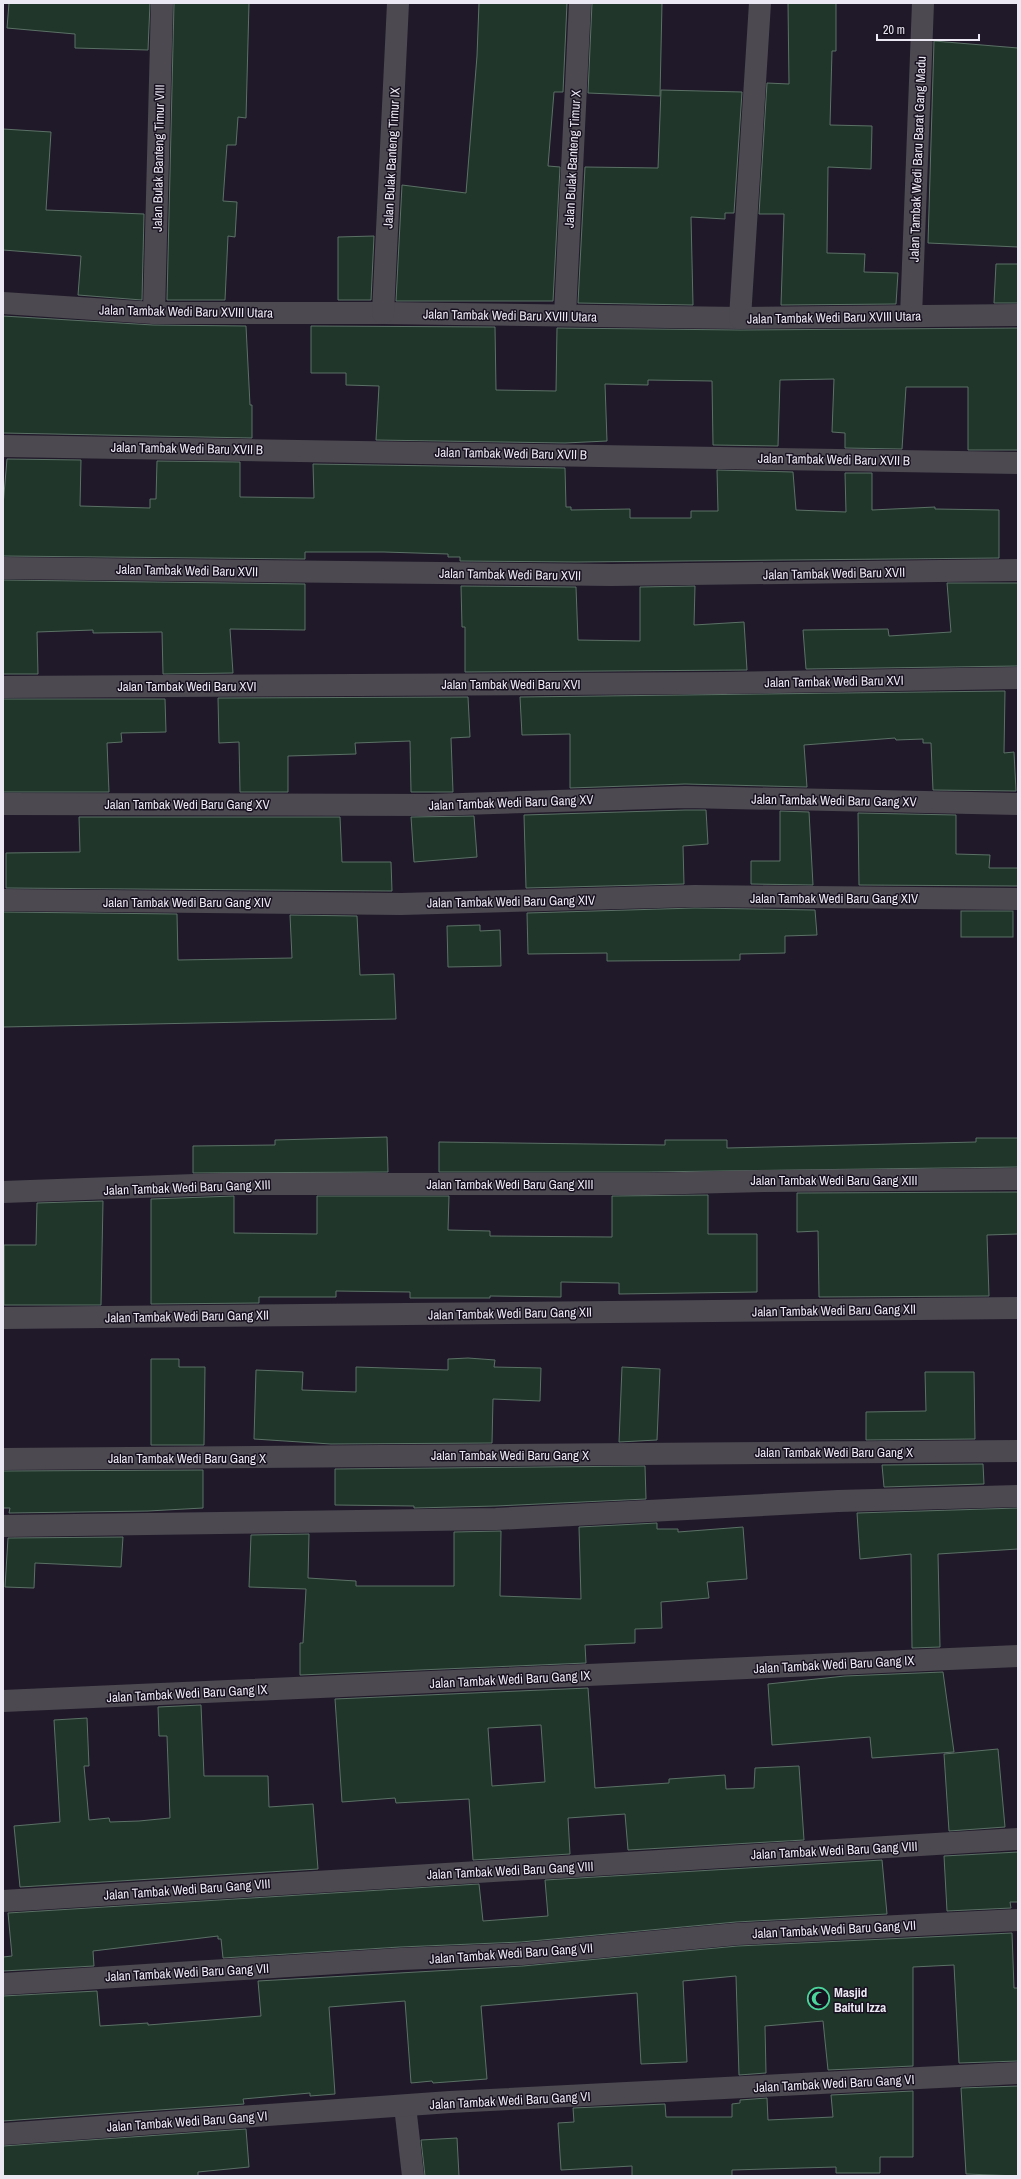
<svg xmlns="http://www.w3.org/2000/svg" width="1021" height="2179" font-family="'Archivo Narrow',sans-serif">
	<rect width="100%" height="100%" fill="#201929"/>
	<g fill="#21362b" stroke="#5b7166" fill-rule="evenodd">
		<path d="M9 3H150L148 50 75 48V34L7 28Z"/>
		<path d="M174 3H249L246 118 238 117 236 145H227L225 172 223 201 237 202 235 237 228 236 225 300H167Z"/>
		<path d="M479 3H567L563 92H554L548 166 560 167 553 301H396L402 185 466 193 477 56Z"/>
		<path d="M592 3H662L660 96 588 93Z"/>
		<path d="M788 3H836V51H832L830 125 872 126 871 169 828 167 827 253 865 254 864 272 898 273 896 304 781 305 784 214H759L767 83 789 84Z"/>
		<path d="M934 41 1018 48V247L928 243Z"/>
		<path d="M661 90 742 92 734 213H725V219L691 217 693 305 578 303 585 167 658 168Z"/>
		<path d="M3 129 51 132 46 210 144 214 142 300 78 295 81 256 3 250Z"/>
		<path d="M374 236 371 300H338V237Z"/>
		<path d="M996 264H1018V303H994Z"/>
		<path d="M3 316 153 325 246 326 250 405H252V438L3 433Z"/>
		<path d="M311 326 495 327 496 390 556 391 557 328 740 330 1018 328V450H968V387H906L902 449 845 448V433L832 432 834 379 780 380 778 446 713 445 712 381 648 380V385L605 384 607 441 565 443 376 440 379 386 346 385V373H311Z"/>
		<path d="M7 459 81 460 80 506 150 508V499H156L157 461 240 462V497L314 498 313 464 565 468 566 507H571V510L630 509V518H691V511H718L717 470 793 472 796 510 846 512 845 473H872V510L935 507V509L999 510V558L576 562 460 561V557H448V554L384 552H305V559L3 556V506Z"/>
		<path d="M3 580 305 584V630L230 629 233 673 163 674 162 632 93 633V630L37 632 38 674H3Z"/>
		<path d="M947 583H1018V666L806 669 803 630 888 629 889 636 951 632Z"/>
		<path d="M461 586 576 587 578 640 640 641V587L695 586 694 625 744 622 747 670 465 672V627H462Z"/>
		<path d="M1005 691 1004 753 1014 752 1016 791 933 790 931 743H923V739L896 740 895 738 804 745 807 787 685 784 570 788V734L522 735 520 697Z"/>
		<path d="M468 697 470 737 451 738 453 792H411L410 741 355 743 356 754 288 756V792H240L239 742 219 743 218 698Z"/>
		<path d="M3 699H165L166 732 121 733 122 742 107 743 109 792H3Z"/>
		<path d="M685 810H706L708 844 683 846 684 884 526 888 524 815Z"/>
		<path d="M780 811 809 812 813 885 751 884V861H780Z"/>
		<path d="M858 813 956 815V854L990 855 989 868H1018V886L859 885Z"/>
		<path d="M474 816 477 857 414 862 411 817Z"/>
		<path d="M79 817H340L342 862H391L392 891 6 888V853L80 852Z"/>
		<path d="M695 908 815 910 817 935 785 936V953L740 954V960L607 961V953L528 954 527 913Z"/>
		<rect x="961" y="911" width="52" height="26"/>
		<path d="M3 912 177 914 178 960 292 958 290 915 357 916 360 975 394 974 396 1019 3 1027Z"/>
		<path d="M480 925V931L500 930 501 966 448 967 447 926Z"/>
		<path d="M387 1137 388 1172 193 1173V1146L275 1145V1140Z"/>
		<path d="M976 1138H1018V1167L646 1172H439V1142L665 1145V1140H727V1148L976 1142Z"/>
		<path d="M1018 1192V1234L987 1235 989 1296 819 1297 818 1231 797 1232V1193Z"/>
		<path d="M708 1195V1234H757V1292L619 1294V1283L561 1282V1297L490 1296V1298H410V1292L336 1291V1297H259V1303L151 1304V1199L234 1196V1233L317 1234V1196H449L448 1230 490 1231V1236L612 1237V1196Z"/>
		<path d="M103 1201 101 1305H4V1245H36L37 1203Z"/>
		<path d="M468 1358 495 1360 494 1367 541 1368 540 1401 493 1399 492 1443 331 1444 254 1439 256 1370 303 1372 302 1390 356 1392V1367L448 1370V1359Z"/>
		<path d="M151 1359H179V1367H205L204 1445H151Z"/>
		<path d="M622 1367 660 1369 657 1440 619 1442Z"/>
		<path d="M925 1372H974L975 1439 866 1440V1412L926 1411Z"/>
		<path d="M983 1464 984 1484 884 1487 882 1465Z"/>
		<path d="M645 1466 646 1499 496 1506 414 1508V1506L335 1505V1469Z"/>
		<path d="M203 1470V1508L148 1511 9 1513 10 1508H3V1471Z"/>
		<path d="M1018 1508V1549L938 1554 940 1647 912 1648 911 1554 860 1559 857 1513Z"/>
		<path d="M657 1523V1529H678V1532L743 1527 747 1579 707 1582 709 1598 661 1602 662 1628 635 1629V1643L585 1645 586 1663 300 1675V1643H303L306 1589 249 1587 251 1535 309 1534 308 1578 356 1581V1586H454V1532L501 1531 500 1596 581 1599 579 1527Z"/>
		<path d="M123 1537 121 1567 35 1563 34 1588 5 1587 8 1538Z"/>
		<path d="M943 1672 954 1752 872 1758 870 1737 772 1745 768 1684 845 1676Z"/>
		<path d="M588 1688 595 1788 669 1783V1779L725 1775 726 1789 754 1788 755 1768 799 1766 804 1840 628 1850 625 1814 568 1818 570 1854 473 1860 469 1799 396 1803 395 1798 342 1802 335 1699ZM541 1725 545 1782 492 1786 488 1728Z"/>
		<path d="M201 1705 204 1776H268L269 1807 313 1804 318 1869 20 1887 14 1826 60 1822 54 1720 87 1718 89 1766H84L89 1820 109 1818 110 1822 139 1821 170 1818 167 1736H159L158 1707Z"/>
		<path d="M998 1749 1005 1827 949 1831 944 1754Z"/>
		<path d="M1018 1852V1902H1010L1011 1908 947 1911 944 1856Z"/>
		<path d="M882 1860 887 1914 736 1922 521 1942 400 1947 223 1958 221 1939H218V1936L93 1951 94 1966 3 1971V1957L12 1956 8 1913 479 1884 483 1921 548 1916 545 1880Z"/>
		<path d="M1012 1933 1014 1988H1018V2061L959 2063 954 1965 913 1967V2066L828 2070 823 2021 765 2026 766 2073 739 2075 736 1976 683 1981 687 2062 641 2064 637 1993 481 2006 487 2079 433 2083 432 2081 411 2083 405 2001 329 2007 335 2094 310 2096V2093L243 2099 244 2104 3 2121V1996L97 1991 100 2026 148 2023V2025L261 2016 258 1981 523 1966 738 1946Z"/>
		<path d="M1018 2086V2176L966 2174 961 2088Z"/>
		<path d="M913 2091V2157H880V2173H836V2167L732 2170V2176H632V2166L561 2170 558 2123 574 2122 573 2108 665 2104 666 2117H732V2104L740 2103V2100L767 2098 768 2120 833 2117 831 2095Z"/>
		<path d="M246 2129 249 2167 198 2172V2176H3V2146Z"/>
		<path d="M457 2138 459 2176H425L421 2140Z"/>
	</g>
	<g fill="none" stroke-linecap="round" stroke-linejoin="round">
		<g stroke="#4c4951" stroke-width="22">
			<path d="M3 303 154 313H383L740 318 1018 315"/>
			<path d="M154 313 162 3"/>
			<path d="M383 313 398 3"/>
			<path d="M565 315 580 3"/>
			<path d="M911 316 923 3"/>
			<path d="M740 318 760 3"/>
			<path d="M3 446 1018 463"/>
			<path d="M3 568 611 575 1018 570"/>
			<path d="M3 687 724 683 1018 678"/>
			<path d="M3 804 430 805 685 797 1018 804"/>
			<path d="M3 900 401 904 695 896 1018 899"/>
			<path d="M3 1192 222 1184H646L765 1181 1018 1179"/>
			<path d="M3 1318 1018 1308"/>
			<path d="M3 1459 1018 1451"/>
			<path d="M3 1526 496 1519 838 1501 1018 1496"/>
			<path d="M3 1701 1018 1656"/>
			<path d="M3 1901 1018 1839"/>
			<path d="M3 1984 401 1959 522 1954 737 1934 1018 1920"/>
			<path d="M405 2106 413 2176"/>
			<path d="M3 2134 450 2102 1018 2073"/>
		</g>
	</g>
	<defs>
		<symbol id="mosque-ring" viewBox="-11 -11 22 22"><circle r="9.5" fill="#17101f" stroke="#4bd49b" stroke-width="1.5"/><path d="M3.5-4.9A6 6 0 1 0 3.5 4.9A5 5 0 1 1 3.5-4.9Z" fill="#4bd49b"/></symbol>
	</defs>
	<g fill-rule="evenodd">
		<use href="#mosque-ring" x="806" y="1986" width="25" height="25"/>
	</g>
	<g text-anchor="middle" stroke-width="3" stroke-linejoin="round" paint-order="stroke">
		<g font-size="13" fill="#ece8f3" stroke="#17101f">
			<text transform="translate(158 158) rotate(-89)" y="5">Jalan Bulak Banteng Timur VIII</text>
			<text transform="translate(391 158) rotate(-87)" y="5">Jalan Bulak Banteng Timur IX</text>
			<text transform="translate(572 159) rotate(-87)" y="5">Jalan Bulak Banteng Timur X</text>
			<text transform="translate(917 159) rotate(-88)" y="5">Jalan Tambak Wedi Baru Barat Gang Madu</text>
			<text transform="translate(186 311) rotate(1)" y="5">Jalan Tambak Wedi Baru XVIII Utara</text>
			<text transform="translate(510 315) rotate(1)" y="5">Jalan Tambak Wedi Baru XVIII Utara</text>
			<text transform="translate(834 317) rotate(-1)" y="5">Jalan Tambak Wedi Baru XVIII Utara</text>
			<text transform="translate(187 448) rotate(1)" y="5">Jalan Tambak Wedi Baru XVII B</text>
			<text transform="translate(511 453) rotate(1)" y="5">Jalan Tambak Wedi Baru XVII B</text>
			<text transform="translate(834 459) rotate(1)" y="5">Jalan Tambak Wedi Baru XVII B</text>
			<text transform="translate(187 570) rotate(1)" y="5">Jalan Tambak Wedi Baru XVII</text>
			<text transform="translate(834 573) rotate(-1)" y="5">Jalan Tambak Wedi Baru XVII</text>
			<text transform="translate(510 574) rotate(1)" y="5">Jalan Tambak Wedi Baru XVII</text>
			<text transform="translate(834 681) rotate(-1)" y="5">Jalan Tambak Wedi Baru XVI</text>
			<text x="511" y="689">Jalan Tambak Wedi Baru XVI</text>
			<text x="187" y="691">Jalan Tambak Wedi Baru XVI</text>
			<text transform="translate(834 800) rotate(1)" y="5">Jalan Tambak Wedi Baru Gang XV</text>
			<text transform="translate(511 802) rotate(-2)" y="5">Jalan Tambak Wedi Baru Gang XV</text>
			<text x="187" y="809">Jalan Tambak Wedi Baru Gang XV</text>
			<text x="834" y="903">Jalan Tambak Wedi Baru Gang XIV</text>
			<text transform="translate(511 901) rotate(-1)" y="5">Jalan Tambak Wedi Baru Gang XIV</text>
			<text x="187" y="907">Jalan Tambak Wedi Baru Gang XIV</text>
			<text x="834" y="1185">Jalan Tambak Wedi Baru Gang XIII</text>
			<text x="510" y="1189">Jalan Tambak Wedi Baru Gang XIII</text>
			<text transform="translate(187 1187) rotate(-2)" y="5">Jalan Tambak Wedi Baru Gang XIII</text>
			<text transform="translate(834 1310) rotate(-1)" y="5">Jalan Tambak Wedi Baru Gang XII</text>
			<text transform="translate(510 1313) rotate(-1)" y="5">Jalan Tambak Wedi Baru Gang XII</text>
			<text transform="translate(187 1316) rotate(-1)" y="5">Jalan Tambak Wedi Baru Gang XII</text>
			<text x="834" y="1457">Jalan Tambak Wedi Baru Gang X</text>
			<text x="510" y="1460">Jalan Tambak Wedi Baru Gang X</text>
			<text x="187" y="1463">Jalan Tambak Wedi Baru Gang X</text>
			<text transform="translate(834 1664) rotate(-3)" y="5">Jalan Tambak Wedi Baru Gang IX</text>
			<text transform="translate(510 1679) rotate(-3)" y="5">Jalan Tambak Wedi Baru Gang IX</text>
			<text transform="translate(187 1693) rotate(-3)" y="5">Jalan Tambak Wedi Baru Gang IX</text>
			<text transform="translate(834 1850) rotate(-3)" y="5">Jalan Tambak Wedi Baru Gang VIII</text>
			<text transform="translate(510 1870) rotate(-3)" y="5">Jalan Tambak Wedi Baru Gang VIII</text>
			<text transform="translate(187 1889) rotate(-4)" y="5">Jalan Tambak Wedi Baru Gang VIII</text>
			<text transform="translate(834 1929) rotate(-3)" y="5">Jalan Tambak Wedi Baru Gang VII</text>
			<text transform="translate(511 1953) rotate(-4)" y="5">Jalan Tambak Wedi Baru Gang VII</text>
			<text transform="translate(187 1972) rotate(-3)" y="5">Jalan Tambak Wedi Baru Gang VII</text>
			<text transform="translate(834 2083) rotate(-3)" y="5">Jalan Tambak Wedi Baru Gang VI</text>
			<text transform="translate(510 2100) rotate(-3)" y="5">Jalan Tambak Wedi Baru Gang VI</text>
			<text transform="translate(187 2121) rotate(-4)" y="5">Jalan Tambak Wedi Baru Gang VI</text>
		</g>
		<g font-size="13" font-weight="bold" fill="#ece8f3" stroke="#17101f" text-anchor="start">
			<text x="834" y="1997">Masjid<tspan x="834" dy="15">Baitul Izza</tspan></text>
		</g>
	</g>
	<rect width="1021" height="2179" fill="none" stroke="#ece8f3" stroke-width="8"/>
	<path d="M877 34v6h102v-6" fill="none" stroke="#ece8f3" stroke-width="2"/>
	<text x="883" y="34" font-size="12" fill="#ece8f3" stroke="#17101f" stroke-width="3" paint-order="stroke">20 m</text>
</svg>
